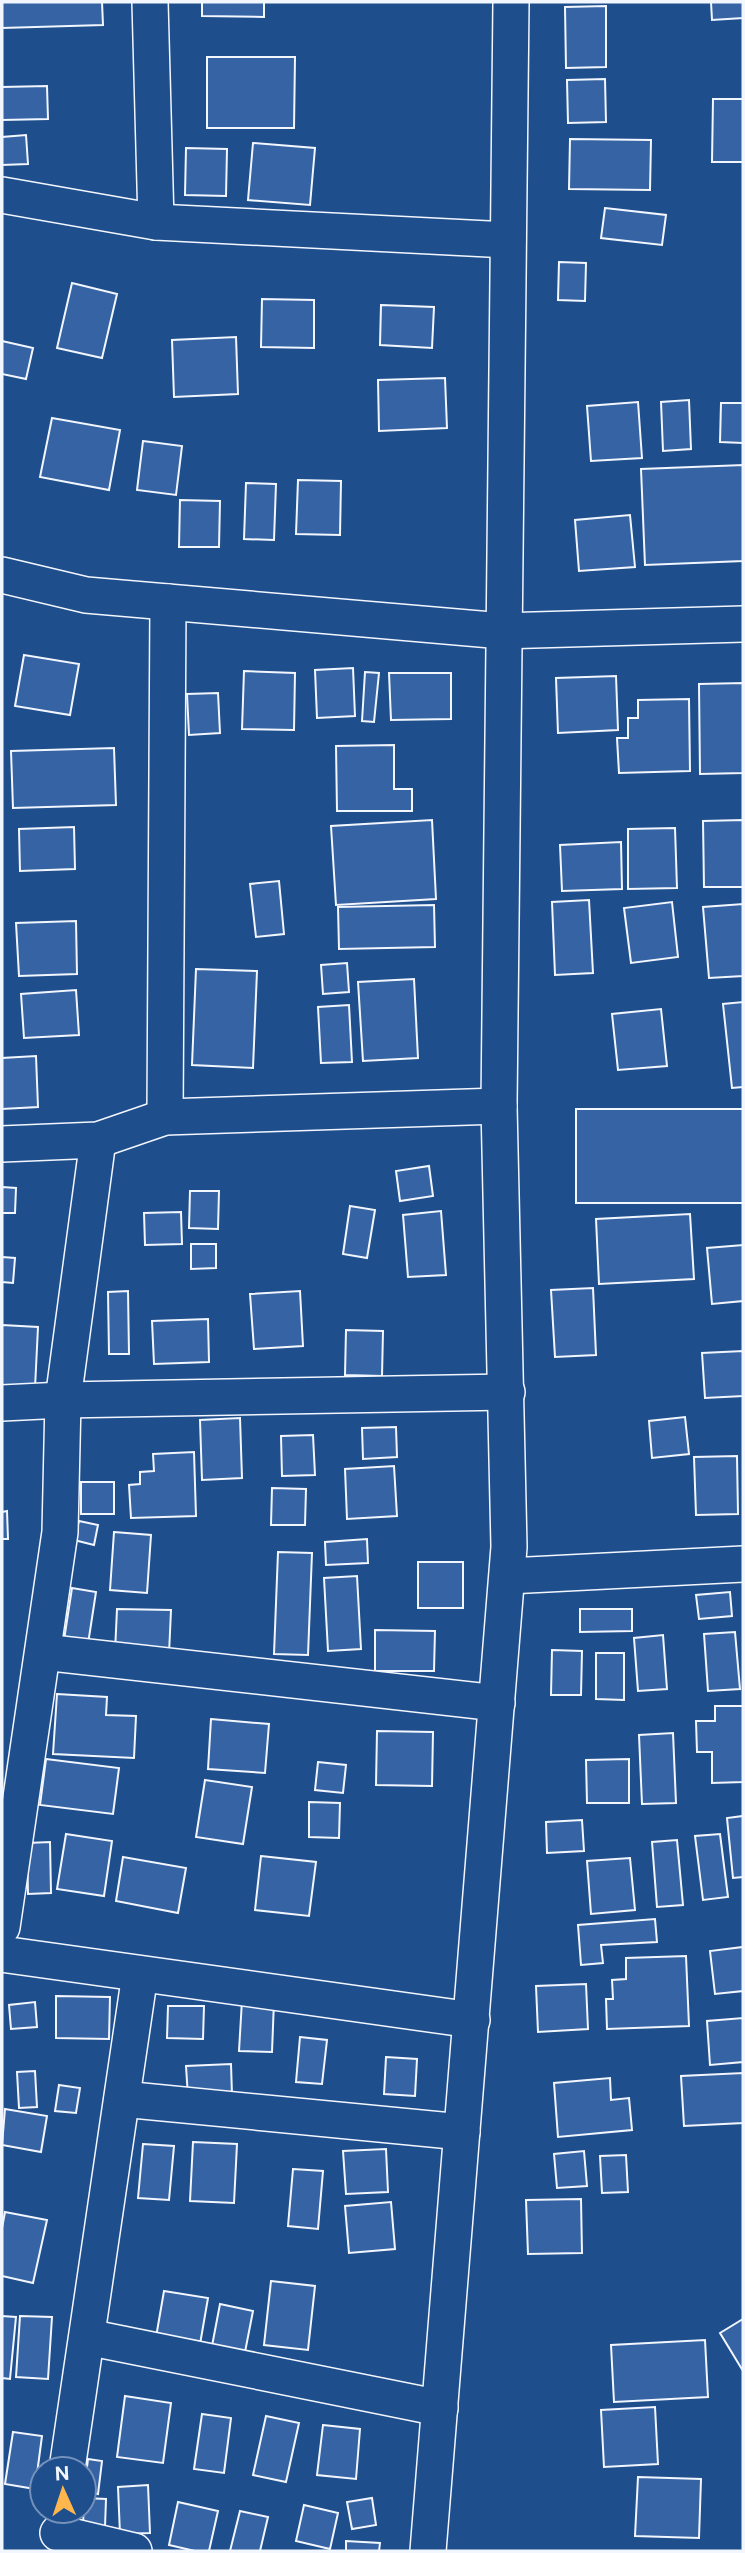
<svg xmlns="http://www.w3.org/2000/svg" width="745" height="2553" font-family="'Public Sans',sans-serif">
	<rect width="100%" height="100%" fill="#1f4e8c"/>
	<g fill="#3563a3" stroke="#f2f6ff" stroke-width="2">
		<path d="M2 2H102L103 25 2 28Z"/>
		<path d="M202 2H264V17L202 16Z"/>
		<path d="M711 2H743V18L712 20Z"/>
		<path d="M606 6V67L566 68 565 7Z"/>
		<path d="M207 57H295L294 128H207Z"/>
		<path d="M605 79 606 122 568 123 567 80Z"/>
		<path d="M47 86 48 119 2 120V87Z"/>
		<path d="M713 99H743V162H712Z"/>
		<path d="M26 135 28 164 2 165V137Z"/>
		<path d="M570 139 651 140 650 190 569 189Z"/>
		<path d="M253 143 315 148 310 205 248 200Z"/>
		<path d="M186 148 227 149 226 196 185 195Z"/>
		<path d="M605 208 666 215 662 245 601 238Z"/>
		<path d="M559 262 586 263 585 301 558 300Z"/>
		<path d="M72 283 117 294 102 358 57 348Z"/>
		<path d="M262 299 314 300V348L261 347Z"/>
		<path d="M381 305 434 307 432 348 380 345Z"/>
		<path d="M236 337 238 394 174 397 172 340Z"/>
		<path d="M2 341 33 348 26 379 2 374Z"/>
		<path d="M445 378 447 428 379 431 378 380Z"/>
		<path d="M689 400 691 449 663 451 661 402Z"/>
		<path d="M638 402 642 458 591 461 587 406Z"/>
		<path d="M721 403H743V443L720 442Z"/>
		<path d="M52 418 120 430 109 490 40 477Z"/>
		<path d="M143 441 182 446 176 495 137 490Z"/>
		<path d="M743 465V561L645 565 641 469Z"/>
		<path d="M298 480 341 481 340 535 296 534Z"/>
		<path d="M246 483 276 484 274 540 244 539Z"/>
		<path d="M180 500 220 501 219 547H179Z"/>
		<path d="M630 515 635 567 579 571 575 520Z"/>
		<path d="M24 655 79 664 70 715 15 706Z"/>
		<path d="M353 668 355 716 317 718 315 670Z"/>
		<path d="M244 671 295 673 294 730 242 729Z"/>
		<path d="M365 672 379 673 374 722 362 721Z"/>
		<path d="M389 673H451V719L391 720Z"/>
		<path d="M616 676 618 730 558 733 556 678Z"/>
		<path d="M743 683V773L700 774 699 684Z"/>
		<path d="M218 693 220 733 189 735 187 694Z"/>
		<path d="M689 699 690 771 619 773 617 738H628V718H638V700Z"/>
		<path d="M394 745V789H412V811H337L336 746Z"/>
		<path d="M114 748 116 805 13 808 11 751Z"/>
		<path d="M432 820 436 899 336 905 331 826Z"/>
		<path d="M743 820V887H704L703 821Z"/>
		<path d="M74 827 75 869 20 871 19 829Z"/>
		<path d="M675 828 677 888 628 889V829Z"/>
		<path d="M621 842 622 889 562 891 560 845Z"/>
		<path d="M279 881 284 934 256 937 250 884Z"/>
		<path d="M589 900 593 973 555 975 552 902Z"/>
		<path d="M672 902 678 957 631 963 624 908Z"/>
		<path d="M743 904V976L709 978 703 907Z"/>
		<path d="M434 905 435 947 339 949 338 907Z"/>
		<path d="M76 921 77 974 19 976 16 923Z"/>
		<path d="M347 963 349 992 323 994 321 965Z"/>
		<path d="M196 969 257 971 253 1068 192 1065Z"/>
		<path d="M414 979 418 1058 363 1061 358 982Z"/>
		<path d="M76 990 79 1035 24 1038 21 994Z"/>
		<path d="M743 1002V1087L732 1088 723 1004Z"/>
		<path d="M349 1005 352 1062 321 1063 318 1007Z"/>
		<path d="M661 1009 667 1066 618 1070 612 1014Z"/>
		<path d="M36 1056 38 1107 2 1109V1058Z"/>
		<rect x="576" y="1109" width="167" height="94"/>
		<path d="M429 1166 433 1196 400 1201 396 1171Z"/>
		<path d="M2 1187 16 1188 15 1213H2Z"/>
		<path d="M190 1191H219L218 1229 189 1228Z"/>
		<path d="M350 1206 375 1210 367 1258 343 1254Z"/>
		<path d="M441 1211 446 1275 408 1277 403 1215Z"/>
		<path d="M181 1212 182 1244 145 1245 144 1213Z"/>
		<path d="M690 1214 694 1279 599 1284 596 1219Z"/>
		<path d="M191 1244H216V1268L191 1269Z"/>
		<path d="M743 1245V1301L712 1304 707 1248Z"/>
		<path d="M2 1257 15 1258 13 1283 2 1282Z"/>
		<path d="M593 1288 596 1355 555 1357 551 1290Z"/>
		<path d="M128 1291 129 1354H109L108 1292Z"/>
		<path d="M300 1291 303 1346 254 1349 250 1294Z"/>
		<path d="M208 1319 209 1362 154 1364 152 1321Z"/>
		<path d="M2 1325 38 1327 35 1388 2 1386Z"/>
		<path d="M346 1330 383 1331 382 1376 345 1375Z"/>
		<path d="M743 1351V1396L705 1398 702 1353Z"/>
		<path d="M685 1417 689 1454 652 1458 649 1421Z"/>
		<path d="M240 1418 242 1478 202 1480 200 1420Z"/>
		<path d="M396 1427 397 1457 363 1459 362 1428Z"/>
		<path d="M313 1435 315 1475 282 1476 281 1436Z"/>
		<path d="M194 1452 196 1516 131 1518 129 1485 140 1484V1472L154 1471 153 1454Z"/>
		<path d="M737 1456 738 1514 696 1515 694 1457Z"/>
		<path d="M394 1466 397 1516 347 1519 345 1469Z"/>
		<rect x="81" y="1482" width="33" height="32"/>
		<path d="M272 1488 306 1489 305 1525H271Z"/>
		<path d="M7 1511 8 1539H2V1512Z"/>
		<path d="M79 1521 98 1525 94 1545 74 1540Z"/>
		<path d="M114 1532 151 1535 147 1593 110 1590Z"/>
		<path d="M367 1539 368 1563 326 1565 325 1542Z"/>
		<path d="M278 1552 312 1553 308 1655 274 1654Z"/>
		<rect x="418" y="1562" width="45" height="46"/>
		<path d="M357 1576 361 1649 328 1651 324 1578Z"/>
		<path d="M72 1588 96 1592 88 1644 64 1640Z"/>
		<path d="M730 1592 732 1616 699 1619 696 1595Z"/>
		<path d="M117 1609 171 1610 169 1654 115 1652Z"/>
		<path d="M580 1609H632V1631L580 1632Z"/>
		<path d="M375 1630 435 1631 434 1671H375Z"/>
		<path d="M735 1632 740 1689 708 1691 704 1634Z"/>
		<path d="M663 1635 667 1689 638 1691 634 1638Z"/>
		<path d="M552 1650 582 1651 581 1695H551Z"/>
		<path d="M596 1653H624V1700L596 1699Z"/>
		<path d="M57 1694 107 1697 106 1715 136 1716 134 1758 53 1754Z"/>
		<path d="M715 1706H743V1782L712 1783V1752H697L696 1721H715Z"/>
		<path d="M211 1719 269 1724 265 1773 208 1769Z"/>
		<path d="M377 1731 433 1732 432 1786 376 1785Z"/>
		<path d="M673 1733 676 1803 642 1804 639 1735Z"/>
		<path d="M46 1759 119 1768 113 1814 40 1805Z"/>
		<path d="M629 1759V1803H587L586 1760Z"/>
		<path d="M318 1762 346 1765 343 1793 315 1790Z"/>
		<path d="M205 1780 252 1787 243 1844 196 1837Z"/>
		<path d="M309 1802 340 1803 339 1838 309 1837Z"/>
		<path d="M743 1816V1877L733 1878 727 1818Z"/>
		<path d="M582 1820 584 1851 547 1853 546 1822Z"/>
		<path d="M66 1834 112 1841 104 1896 57 1889Z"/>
		<path d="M720 1834 728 1897 703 1900 695 1836Z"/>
		<path d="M677 1840 683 1905 657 1907 652 1842Z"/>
		<path d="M50 1842 51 1893 28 1894 27 1843Z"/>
		<path d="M261 1856 316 1862 309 1916 255 1910Z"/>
		<path d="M123 1857 186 1868 178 1913 116 1901Z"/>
		<path d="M630 1858 635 1910 591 1914 587 1861Z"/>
		<path d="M655 1919 657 1942 601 1945 603 1963 581 1965 578 1925Z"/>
		<path d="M743 1947V1991L715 1994 710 1951Z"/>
		<path d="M686 1956 689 2026 607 2029 606 1999H613L612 1980 626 1979V1958Z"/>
		<path d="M586 1984 588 2029 538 2032 536 1986Z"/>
		<path d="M56 1996 110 1997 109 2039 56 2038Z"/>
		<path d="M242 2000 274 2001 272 2052 239 2051Z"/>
		<path d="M35 2002 37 2027 11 2029 9 2005Z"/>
		<path d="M168 2006H204L203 2039 167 2038Z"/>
		<path d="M743 2018V2062L710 2065 707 2021Z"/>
		<path d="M300 2037 327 2040 322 2084 296 2082Z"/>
		<path d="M386 2057 417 2059 415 2096 384 2094Z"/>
		<path d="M231 2064 232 2095 188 2097 186 2066Z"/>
		<path d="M35 2071 37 2107 19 2108 17 2072Z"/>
		<path d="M743 2073V2123L684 2126 681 2076Z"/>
		<path d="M610 2078 611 2100 629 2098 632 2130 558 2137 554 2083Z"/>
		<path d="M59 2085 80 2088 76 2113 55 2111Z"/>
		<path d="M5 2109 47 2116 41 2152 2 2145Z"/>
		<path d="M193 2142 237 2144 234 2203 190 2201Z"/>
		<path d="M143 2144 174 2146 169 2200 138 2198Z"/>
		<path d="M386 2149 388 2192 346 2194 343 2151Z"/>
		<path d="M584 2151 587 2186 557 2188 554 2154Z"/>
		<path d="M626 2155 628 2192 602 2193 600 2156Z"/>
		<path d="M293 2169 323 2171 318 2229 288 2226Z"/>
		<path d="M581 2199 582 2253 528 2254 526 2200Z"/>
		<path d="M391 2202 395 2249 349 2253 345 2206Z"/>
		<path d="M5 2212 47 2220 33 2283 2 2276V2228Z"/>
		<path d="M271 2281 315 2286 308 2350 264 2345Z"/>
		<path d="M164 2291 208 2298 199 2350 155 2343Z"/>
		<path d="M220 2304 253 2311 245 2352 212 2346Z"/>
		<path d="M2 2316 16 2317 10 2379 2 2378Z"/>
		<path d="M20 2316 52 2317 48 2379 16 2377Z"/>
		<path d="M743 2319V2371L720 2333Z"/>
		<path d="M705 2340 708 2397 614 2402 611 2345Z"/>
		<path d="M125 2396 171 2403 163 2463 117 2457Z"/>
		<path d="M655 2407 658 2464 604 2467 601 2410Z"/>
		<path d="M202 2414 231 2418 224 2473 194 2469Z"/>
		<path d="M266 2416 299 2423 286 2482 253 2475Z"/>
		<path d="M323 2425 360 2429 356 2479 317 2475Z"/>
		<path d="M13 2432 42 2436 35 2489 5 2484Z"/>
		<path d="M88 2459 102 2461 98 2494 84 2492Z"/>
		<path d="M638 2477 701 2479 699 2538 635 2536Z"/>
		<path d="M148 2485 150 2533 120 2534 118 2487Z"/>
		<path d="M84 2498 106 2499 105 2527H83Z"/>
		<path d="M372 2498 376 2525 352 2529 347 2502Z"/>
		<path d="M178 2502 218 2511 209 2551H195L169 2545Z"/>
		<path d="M304 2505 338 2513 330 2549 296 2541Z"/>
		<path d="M240 2511 268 2517 260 2551H230Z"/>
		<path d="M346 2541 380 2543 379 2551H346Z"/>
	</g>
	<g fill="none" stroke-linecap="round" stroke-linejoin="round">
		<defs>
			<g id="street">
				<path d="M150 2 156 222"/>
				<path d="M2 195 156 222 508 240"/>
				<path d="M2 575 86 595 503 631 743 624"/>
				<path d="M165 1117 168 602"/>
				<path d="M2 1144 98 1140 165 1117 499 1106"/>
				<path d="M2 1403 63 1400 507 1392"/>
				<path d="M508 1576 743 1564"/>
				<path d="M43 1652 497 1703"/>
				<path d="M2 1927 60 1532 63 1400 98 1140"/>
				<path d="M2 1954 472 2020"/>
				<path d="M122 2099 462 2132"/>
				<path d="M87 2337 440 2408"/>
				<path d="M67 2469 140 1974"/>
				<path d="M58 2533 134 2551"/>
				<path d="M428 2551 509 1547 499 1106 511 2"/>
			</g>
		</defs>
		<use href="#street" stroke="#f2f6ff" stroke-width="38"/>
		<use href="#street" stroke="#1f4e8c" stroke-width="35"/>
	</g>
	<rect width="745" height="2553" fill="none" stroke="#f2f6ff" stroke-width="7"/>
	<g transform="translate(63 2490) rotate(357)"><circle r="33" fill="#1f4e8c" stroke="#7391ba" stroke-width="2"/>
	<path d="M0-5L12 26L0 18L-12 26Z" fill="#ffb74d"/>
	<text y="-10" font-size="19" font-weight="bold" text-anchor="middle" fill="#f2f6ff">N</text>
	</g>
</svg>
